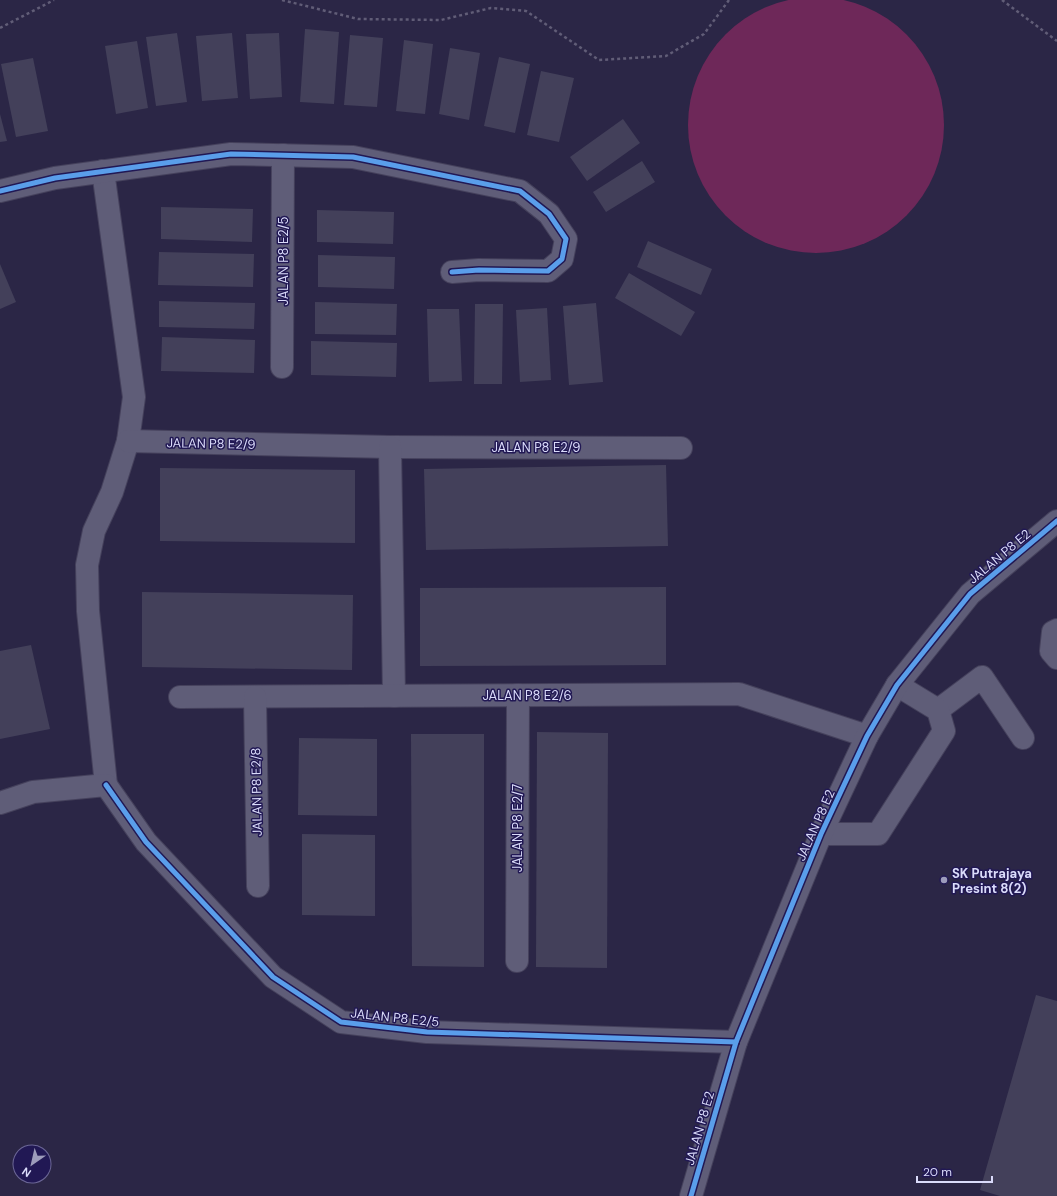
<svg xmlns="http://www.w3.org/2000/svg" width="1057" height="1196" font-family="'DM Sans',sans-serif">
	<rect width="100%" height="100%" fill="#2b2646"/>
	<circle fill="#6e2859" cx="816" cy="125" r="128"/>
	<g fill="#43405a">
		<path d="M305 29 339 32 334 104 300 102Z"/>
		<path d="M177 33 187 102 156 106 146 37Z"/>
		<path d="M232 33 238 98 202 101 196 36Z"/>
		<path d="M279 33 282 97 250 99 246 34Z"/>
		<path d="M350 35 383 38 377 107 344 105Z"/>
		<path d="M404 40 433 44 425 114 396 111Z"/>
		<path d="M137 41 148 108 116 114 105 46Z"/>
		<path d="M450 48 480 53 469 120 439 114Z"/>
		<path d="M499 57 530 64 515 133 484 126Z"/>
		<path d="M33 58 48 131 16 137 1 64Z"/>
		<path d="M541 71 574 78 559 142 527 135Z"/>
		<path d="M0 114 7 141 0 142Z"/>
		<path d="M623 119 640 143 587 181 570 157Z"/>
		<path d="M642 161 655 182 606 212 593 192Z"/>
		<path d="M161 207 253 209 252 242 161 239Z"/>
		<path d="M317 210 394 212 393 244 317 242Z"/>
		<path d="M648 241 712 269 701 295 637 267Z"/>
		<path d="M159 252 254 254 253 287 158 285Z"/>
		<path d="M318 255 395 257 394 289 318 287Z"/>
		<path d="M0 264 16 302 0 309Z"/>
		<path d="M629 273 695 312 681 336 615 298Z"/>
		<path d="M159 301 255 303 254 329 159 327Z"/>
		<path d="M315 302 397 304 396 335 315 334Z"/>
		<path d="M596 303 603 382 569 385 563 306Z"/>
		<path d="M475 304H503L502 384H474Z"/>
		<path d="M547 308 551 380 520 382 516 310Z"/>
		<path d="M427 309H459L462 381 429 382Z"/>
		<path d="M162 337 255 340 254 373 161 371Z"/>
		<path d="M311 341 397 343 396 377 311 375Z"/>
		<path d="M666 465 668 546 426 550 424 469Z"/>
		<path d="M160 468 355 470V543L160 541Z"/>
		<path d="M666 587V665L420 666V588Z"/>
		<path d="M142 592 353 595 352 670 142 667Z"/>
		<path d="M31 645 50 729 0 739V651Z"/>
		<path d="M537 732 608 733 607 968 536 967Z"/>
		<path d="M411 734H484V967L412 966Z"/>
		<path d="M299 738 377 739V816L298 815Z"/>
		<path d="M302 834 375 835V916L302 915Z"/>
		<path d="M1036 995 1057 1001V1196H1000L980 1190Z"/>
	</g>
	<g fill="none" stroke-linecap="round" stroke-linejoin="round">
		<defs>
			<g id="minor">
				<path d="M103 171 134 397 128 441 112 492 94 531 87 565 88 611 106 785"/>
				<path d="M0 191 55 178 231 154 353 157 520 191 549 214 566 239 562 259 548 271 479 270 452 272"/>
				<path d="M282 367 283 155"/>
				<path d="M128 441 390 447 681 448"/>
				<path d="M390 447 394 696"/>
				<path d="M1057 630 1053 632 1051 651 1057 658"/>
				<path d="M180 697 739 694 867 736"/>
				<path d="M255 697 258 886"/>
				<path d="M938 710 982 677 1023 738"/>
				<path d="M106 785 146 842 273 977 341 1022 427 1032 736 1042"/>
				<path d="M0 803 33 792 106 785"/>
				<path d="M821 834H878L944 731 938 710 897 685"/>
				<path d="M517 961 518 695"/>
				<path d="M691 1196 736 1042 821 834 867 736 897 685 970 594 1057 521"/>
			</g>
		</defs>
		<use href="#minor" stroke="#45415c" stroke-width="24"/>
		<g stroke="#615d77" stroke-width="2.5" stroke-dasharray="3 3" stroke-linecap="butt">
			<path d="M282 0 358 19 441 20 491 8 526 11 599 60 666 56 704 34 729 0"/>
			<path d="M1002 0 1057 41"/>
			<path d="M0 28 54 0"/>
		</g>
		<use href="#minor" stroke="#5f5d78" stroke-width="22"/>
		<defs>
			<g id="cycleway">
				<path d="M0 191 55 178 231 154 353 157 520 191 549 214 566 239 562 259 548 271 479 270 452 272"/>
				<path d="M106 785 146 842 273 977 341 1022 427 1032 736 1042"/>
				<path d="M691 1196 736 1042 821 834 867 736 897 685 970 594 1057 521"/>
			</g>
		</defs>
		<use href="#cycleway" stroke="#211854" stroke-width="8"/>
		<use href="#cycleway" stroke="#5a9eea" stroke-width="5"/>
	</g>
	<circle fill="#9d9cbb" stroke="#211854" stroke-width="1.5" cx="944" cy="880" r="4"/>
	<g text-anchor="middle" stroke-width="3" stroke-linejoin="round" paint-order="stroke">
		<g font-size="13" fill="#dadbfa" stroke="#211854">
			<text transform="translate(283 261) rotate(-90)" y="5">JALAN P8 E2/5</text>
			<text transform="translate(211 443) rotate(1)" y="5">JALAN P8 E2/9</text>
			<text x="536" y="452">JALAN P8 E2/9</text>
			<text transform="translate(999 556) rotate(-40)" y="5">JALAN P8 E2</text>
			<text x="527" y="700">JALAN P8 E2/6</text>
			<text transform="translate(256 792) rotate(-91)" y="5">JALAN P8 E2/8</text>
			<text transform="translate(815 825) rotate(-66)" y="5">JALAN P8 E2</text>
			<text transform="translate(517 828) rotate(-90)" y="5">JALAN P8 E2/7</text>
			<text transform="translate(395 1017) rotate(6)" y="5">JALAN P8 E2/5</text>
			<text transform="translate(699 1128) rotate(-74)" y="5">JALAN P8 E2</text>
		</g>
		<g font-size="13" font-weight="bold" fill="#dadbfa" stroke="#211854" text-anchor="start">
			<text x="952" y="878">SK Putrajaya<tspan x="952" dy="15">Presint 8(2)</tspan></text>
		</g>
	</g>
	<g transform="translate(32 1164) rotate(214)"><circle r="19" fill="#211854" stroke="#6b6696"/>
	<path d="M0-3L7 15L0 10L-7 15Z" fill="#9d9cbb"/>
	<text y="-6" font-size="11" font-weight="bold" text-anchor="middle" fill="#dadbfa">N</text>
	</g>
	<path d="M917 1176v6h75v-6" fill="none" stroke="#dadbfa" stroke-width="2"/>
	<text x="923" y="1176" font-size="12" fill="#dadbfa" stroke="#211854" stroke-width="3" paint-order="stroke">20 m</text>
</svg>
